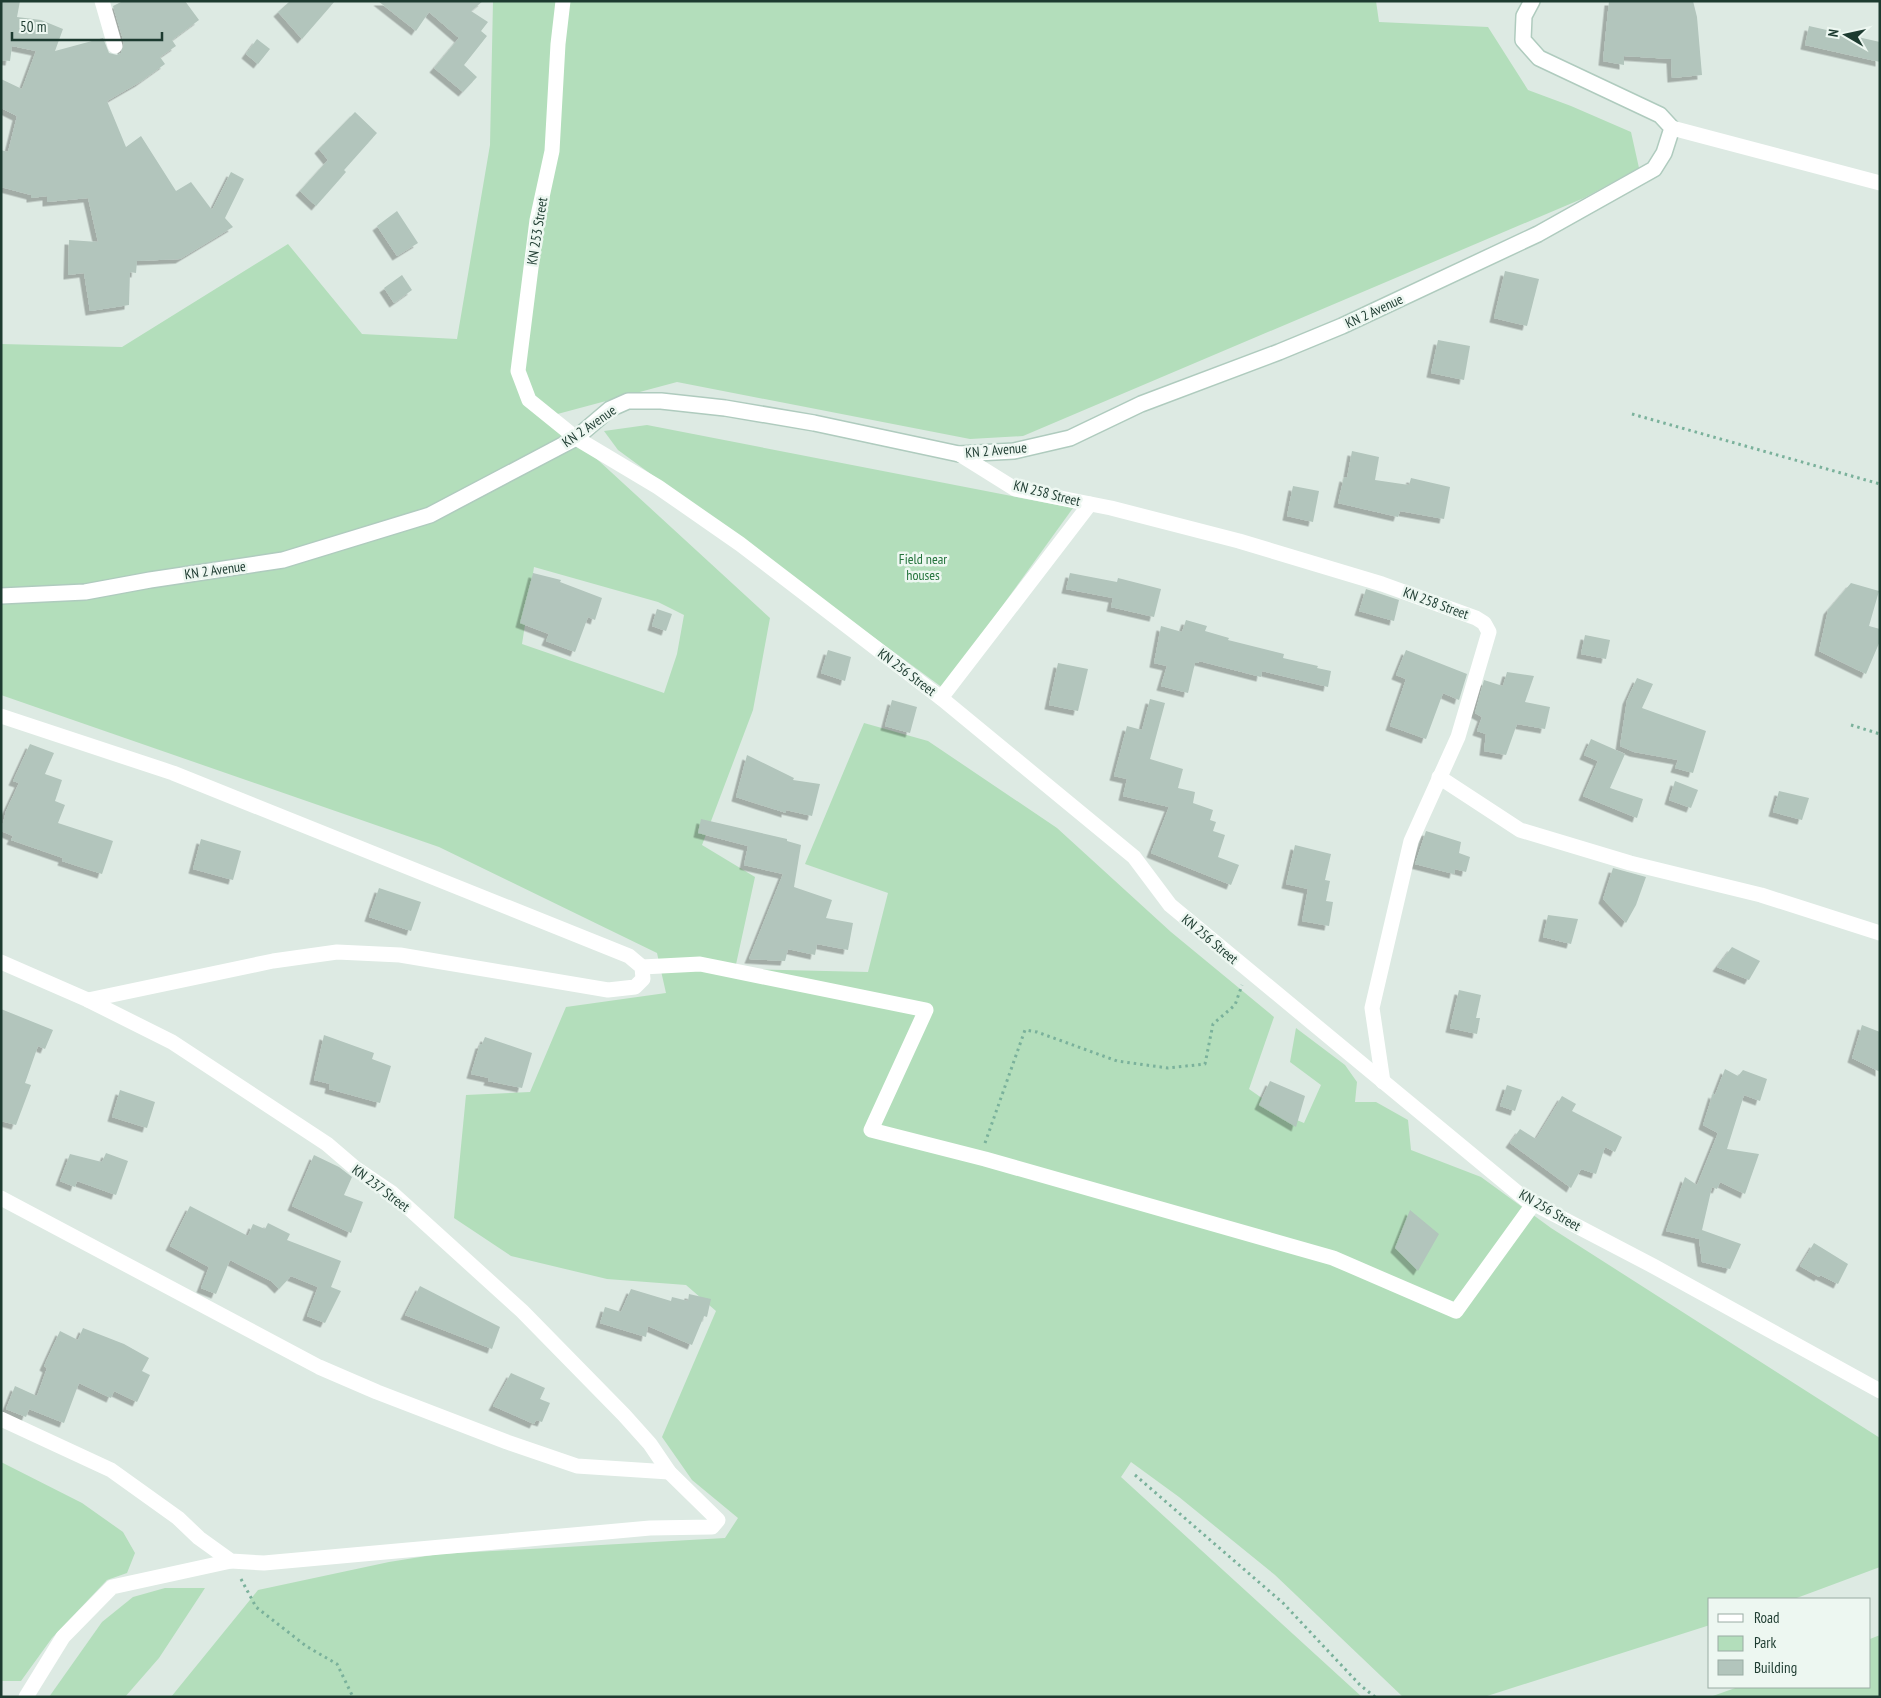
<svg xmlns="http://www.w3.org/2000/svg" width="1881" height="1698" font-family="'PT Sans Narrow',sans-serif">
	<defs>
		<filter id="shadow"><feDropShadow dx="-4.5" dy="4.5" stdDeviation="0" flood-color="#0004"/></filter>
	</defs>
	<rect width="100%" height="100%" fill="#ddeae3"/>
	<g fill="#b3debb" fill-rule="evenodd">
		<path d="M493 1H1376L1379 22 1488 27 1528 90 1571 106 1631 132 1639 168 1584 198 1023 436 970 439 677 382 550 416 770 618 753 710 702 845 755 877 735 969 868 972 888 893 805 864 864 723 928 741 1057 828 1171 932 1274 1017 1249 1089 1287 1116 1304 1123 1321 1085 1290 1062 1296 1028 1345 1065 1357 1082 1355 1102H1376L1408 1120 1411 1150 1481 1177 1551 1228 1880 1438V1567L1794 1599H1710V1625L1484 1697H1403L1275 1575 1179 1497 1131 1462 1121 1477 1362 1697H171L258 1590 389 1562 439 1554 725 1538 738 1518 692 1480 662 1437 716 1311 686 1285 607 1279 511 1256 454 1218 466 1095 530 1092 566 1007 666 993 657 953 439 847 1 695V344L122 347 288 244 362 334 457 339 490 145ZM534 567 658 602 684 615 677 654 664 693 522 644Z"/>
		<path d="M647 425 1073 508 943 688 618 450 604 431Z"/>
		<path d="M1 1462 82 1503 123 1532 135 1553 127 1573 107 1580 52 1638 21 1681H1Z"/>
		<path d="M165 1588H205L159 1658 125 1697H49L102 1622 133 1597Z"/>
		<path d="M1880 1635V1697H1710L1738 1687H1870V1639Z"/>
	</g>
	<g fill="#b2c5bc" filter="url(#shadow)">
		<path d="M1 1H20L17 17 41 20 63 29 55 51 103 38 109 53 117 55 121 53 124 43 113 6 123 1H185L199 20 172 40 176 46 160 57 165 64 140 82 107 101 126 147 141 136 176 191 191 182 212 210 231 172 244 179 225 218 233 227 180 259 137 261 136 273 130 272 129 305 90 311 84 273 68 275 69 240 98 242 88 198 47 202V196L31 198V195L1 187V150L8 152 17 116 1 108V79L22 89 36 51 12 46 10 61 1 60Z"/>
		<path d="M290 1H335L302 39 278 12Z"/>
		<path d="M378 1H483L471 11 488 22 481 31 487 36 464 65 477 77 463 92 434 68 459 38 429 12 416 31Z"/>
		<path d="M1609 1H1693L1697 17 1702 75 1672 78 1671 59 1624 56V65L1603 61Z"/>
		<path d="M1809 26 1880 42V62L1805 45Z"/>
		<path d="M257 39 270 49 258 64 246 54Z"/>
		<path d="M355 112 377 133 344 170 346 172 316 206 300 191 328 160 319 149Z"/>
		<path d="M397 211 418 243 397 256 377 226Z"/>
		<path d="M1505 271 1539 279 1527 326 1494 318Z"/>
		<path d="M402 275 412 290 394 303 384 288Z"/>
		<path d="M1438 340 1470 346 1464 380 1431 373Z"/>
		<path d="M1352 451 1379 457 1375 480 1409 485 1411 478 1450 487 1444 519 1400 511 1398 517 1338 503 1344 477 1347 478Z"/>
		<path d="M1293 486 1319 491 1313 522 1287 516Z"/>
		<path d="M533 573 561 580 560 582 602 598 595 620 588 617 575 652 546 641 549 634 520 623Z"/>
		<path d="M1070 573 1117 582 1118 578 1161 589 1154 617 1111 607 1113 598 1066 589Z"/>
		<path d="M1851 583 1879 591 1869 626 1880 629V641L1866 674 1819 651 1828 610Z"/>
		<path d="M1366 589 1399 600 1394 621 1359 611Z"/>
		<path d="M657 609 672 614 666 631 652 626Z"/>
		<path d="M1186 620 1207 626 1205 631 1229 638 1228 640 1284 654 1283 658 1318 666 1317 668 1331 671 1328 687 1262 671 1261 677 1199 661 1198 663H1195L1188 693 1161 686 1167 666 1154 663 1161 626 1182 632Z"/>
		<path d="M1585 635 1610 640 1606 659 1581 654Z"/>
		<path d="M828 650 851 657 845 681 821 673Z"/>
		<path d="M1406 650 1467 674 1459 700 1443 693 1426 739 1390 726 1406 679 1396 675Z"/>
		<path d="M1058 663 1088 669 1078 711 1049 705Z"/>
		<path d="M1507 672 1534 676 1525 702 1550 707 1545 729 1517 724 1506 755 1484 751 1486 734 1477 731 1482 717 1475 713 1484 680 1503 686Z"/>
		<path d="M1637 678 1653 684 1642 708 1706 731 1693 773 1675 768 1678 760 1634 752 1620 746 1627 700Z"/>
		<path d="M1150 699 1165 703 1150 759 1183 769 1178 788 1195 792 1193 803 1213 810 1210 820 1216 822 1213 831 1225 835 1218 857 1239 865 1231 885 1151 853 1169 807 1123 796 1127 779 1114 776 1127 726 1142 730Z"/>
		<path d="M892 700 917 707 910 733 885 726Z"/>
		<path d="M1591 739 1625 754 1610 788 1643 799 1637 818 1583 796 1598 761 1584 755Z"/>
		<path d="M30 744 54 753 45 774 62 780 55 801 65 805 58 823 113 841 102 874 62 861 63 858 11 840 13 836 1 831 6 811 19 783 13 781Z"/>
		<path d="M747 755 794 778 793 780 820 784 812 816 786 810V813L736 797Z"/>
		<path d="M1675 781 1698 790 1691 808 1669 800Z"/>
		<path d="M1779 791 1809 798 1802 820 1773 812Z"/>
		<path d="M701 819 787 839V841L801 845 794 887 832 900 826 918 853 923 848 950 817 944 815 955 788 949 785 961 749 959 783 874 744 865 748 846 698 833Z"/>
		<path d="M1426 831 1461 842 1459 853 1470 857 1466 872 1455 869 1454 874 1415 864Z"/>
		<path d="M201 839 241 851 233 880 193 869Z"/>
		<path d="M1295 845 1331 854 1325 880 1330 881 1326 901 1333 902 1329 926 1302 921 1308 889 1286 884Z"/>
		<path d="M1613 868 1646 877 1636 905 1626 923 1603 899Z"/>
		<path d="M379 888 421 902 411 931 369 917Z"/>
		<path d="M1548 915 1578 919 1571 944 1543 937Z"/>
		<path d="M1732 947 1760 961 1749 980 1717 967Z"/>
		<path d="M1459 990 1481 995 1476 1018H1480L1477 1034 1450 1028Z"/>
		<path d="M1 1009 53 1030 45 1049 38 1046 25 1083 31 1085 16 1125 1 1121Z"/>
		<path d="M1862 1025 1880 1032V1072L1852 1058Z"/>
		<path d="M324 1035 374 1053 372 1059 391 1066 380 1103 329 1089 330 1084 314 1080Z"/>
		<path d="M485 1037 532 1053 522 1088 488 1081 489 1078 471 1074 480 1044H482Z"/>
		<path d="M1725 1069 1738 1076 1743 1070 1767 1079 1760 1101 1744 1095 1727 1149 1759 1154 1745 1194 1720 1182 1717 1189 1712 1187 1702 1230 1741 1244 1730 1269 1702 1262 1699 1239 1666 1231 1685 1177 1697 1185 1718 1133 1703 1125 1713 1093 1715 1095Z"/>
		<path d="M1270 1081 1305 1096 1296 1127 1259 1105Z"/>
		<path d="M1507 1085 1522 1090 1515 1111 1500 1106Z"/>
		<path d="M120 1090 155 1102 147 1128 112 1117Z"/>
		<path d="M1562 1096 1576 1104 1572 1111 1622 1137 1615 1152 1605 1147 1596 1174 1581 1169 1571 1188 1510 1143 1520 1129 1536 1139Z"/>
		<path d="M106 1153 128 1161 116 1195 77 1181 75 1187 60 1181 70 1154 102 1162Z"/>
		<path d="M314 1155 339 1167 352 1177 344 1195 363 1202 351 1233 292 1206Z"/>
		<path d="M190 1206 248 1236 253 1224 265 1229 268 1223 290 1234 287 1240 341 1261 331 1287 341 1291 325 1323 307 1316 318 1287 291 1276 279 1289 271 1281 230 1260 216 1294 201 1288 209 1267 170 1246Z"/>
		<path d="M1410 1210 1439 1234 1418 1271 1395 1248Z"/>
		<path d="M1814 1243 1848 1264 1838 1284 1820 1275 1819 1277 1800 1266Z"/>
		<path d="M420 1286 500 1327 492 1349 405 1315Z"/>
		<path d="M631 1289 671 1301 672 1297 688 1301 689 1294 711 1299 707 1317 704 1316 692 1345 648 1326 646 1337 600 1323 605 1307 621 1312Z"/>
		<path d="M83 1328 124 1344 149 1358 142 1371 150 1375 137 1402 114 1391 111 1398 79 1383 64 1423 29 1409 26 1417 6 1409 15 1386 37 1396 47 1368 44 1366 60 1331 78 1340Z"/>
		<path d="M511 1373 545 1388 540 1399 550 1403 542 1422 536 1420 534 1424 493 1406Z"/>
	</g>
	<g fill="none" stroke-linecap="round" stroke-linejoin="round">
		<defs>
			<path id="secondary" d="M1 596 85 592 150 580 283 560 430 515 576 438 610 409 628 401H661L725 408 814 423 959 454 1014 451 1070 438 1141 404 1279 352 1342 326 1538 234 1654 169 1664 153 1672 128 1660 115 1539 58 1523 40 1524 16 1532 1"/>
		</defs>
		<use href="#secondary" stroke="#afcbbe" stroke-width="18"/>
		<g stroke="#7ab19b" stroke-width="3" stroke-dasharray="2.5 4" stroke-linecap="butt">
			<path d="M1632 414 1880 484"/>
			<path d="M1851 725 1880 734"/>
			<path d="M985 1143 1025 1030 1037 1032 1117 1061 1168 1068 1205 1064 1213 1024 1235 1005 1242 985"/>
			<path d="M1135 1475 1283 1603 1360 1685 1375 1697"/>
			<path d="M241 1579 256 1607 306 1646 337 1664 353 1697"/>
		</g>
		<g stroke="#fff" stroke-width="15">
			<path d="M102 1 115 46"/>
			<path d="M563 1 558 44 552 151 537 220 518 371 529 400 576 438 658 487 740 544 941 698 1134 857 1170 905 1525 1199 1655 1267 1880 1391"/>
			<path d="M1672 128 1880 183"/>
			<path d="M959 454 1015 489 1111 508 1239 541 1382 584 1476 618 1484 623 1489 632 1458 737 1411 841 1372 1008 1383 1082"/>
			<path d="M941 698 1090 504"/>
			<path d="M1 716 173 773 629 956 642 967 643 979 635 987 608 990 400 955 337 952 273 961 88 1000"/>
			<path d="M1439 777 1520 830 1630 863 1761 895 1880 933"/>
			<path d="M1 962 88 1000 172 1042 327 1144 355 1168 392 1193 522 1311 624 1415 650 1444 669 1472 718 1520 712 1527 650 1528 264 1563 231 1561 199 1538 178 1518 111 1470 1 1419"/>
			<path d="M642 967 700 964 926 1010 871 1130 985 1159 1333 1258 1456 1311 1534 1203"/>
			<path d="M1 1198 319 1367 377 1392 507 1442 577 1466 669 1472"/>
			<path d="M26 1697 63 1637 112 1587 231 1561"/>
		</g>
		<use href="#secondary" stroke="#fff" stroke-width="15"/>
	</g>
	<g text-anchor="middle" stroke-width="5" stroke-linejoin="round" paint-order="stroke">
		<g font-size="14" fill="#1d3b30" stroke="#edf7f1">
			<text transform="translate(537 231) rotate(-81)" y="5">KN 253 Street</text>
			<text transform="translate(1374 311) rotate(-25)" y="5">KN 2 Avenue</text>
			<text transform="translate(589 426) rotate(-35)" y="5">KN 2 Avenue</text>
			<text transform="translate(996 450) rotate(-5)" y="5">KN 2 Avenue</text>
			<text transform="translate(1047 493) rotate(14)" y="5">KN 258 Street</text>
			<text transform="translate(215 570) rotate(-8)" y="5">KN 2 Avenue</text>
			<text transform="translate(1436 603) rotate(20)" y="5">KN 258 Street</text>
			<text transform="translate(907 672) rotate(37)" y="5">KN 256 Street</text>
			<text transform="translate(1210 939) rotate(40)" y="5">KN 256 Street</text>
			<text transform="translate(381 1188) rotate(37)" y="5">KN 237 Street</text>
			<text transform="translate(1550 1210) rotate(30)" y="5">KN 256 Street</text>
		</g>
		<g font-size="14" fill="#25743d" stroke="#edf7f1">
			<text x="923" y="564">Field near<tspan x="923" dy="16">houses</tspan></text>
		</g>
	</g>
	<rect width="1881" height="1698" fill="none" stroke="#1d3b30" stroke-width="5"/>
	<rect x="1708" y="1598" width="162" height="90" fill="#edf7f1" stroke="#9aaca4"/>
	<rect x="1718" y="1614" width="25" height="8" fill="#ffffff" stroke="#9aaca4"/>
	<text x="1754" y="1623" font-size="15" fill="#1d3b30">Road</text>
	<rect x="1718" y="1636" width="25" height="15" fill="#b3debb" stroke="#9aaca4"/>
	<text x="1754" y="1648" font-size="15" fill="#1d3b30">Park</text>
	<rect x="1718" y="1660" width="25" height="15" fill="#b2c5bc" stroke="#9aaca4"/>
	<text x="1754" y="1673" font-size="15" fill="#1d3b30">Building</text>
	<g transform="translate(1846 35) rotate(279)" stroke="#edf7f1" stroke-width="4" paint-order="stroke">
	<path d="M0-4L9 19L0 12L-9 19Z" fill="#1d3b30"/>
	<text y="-8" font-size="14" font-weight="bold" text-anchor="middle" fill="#1d3b30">N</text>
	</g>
	<path d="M12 32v8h150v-8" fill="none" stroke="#1d3b30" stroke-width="2.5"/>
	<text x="20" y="32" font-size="15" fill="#1d3b30" stroke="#edf7f1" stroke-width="4" paint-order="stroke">50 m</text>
</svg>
